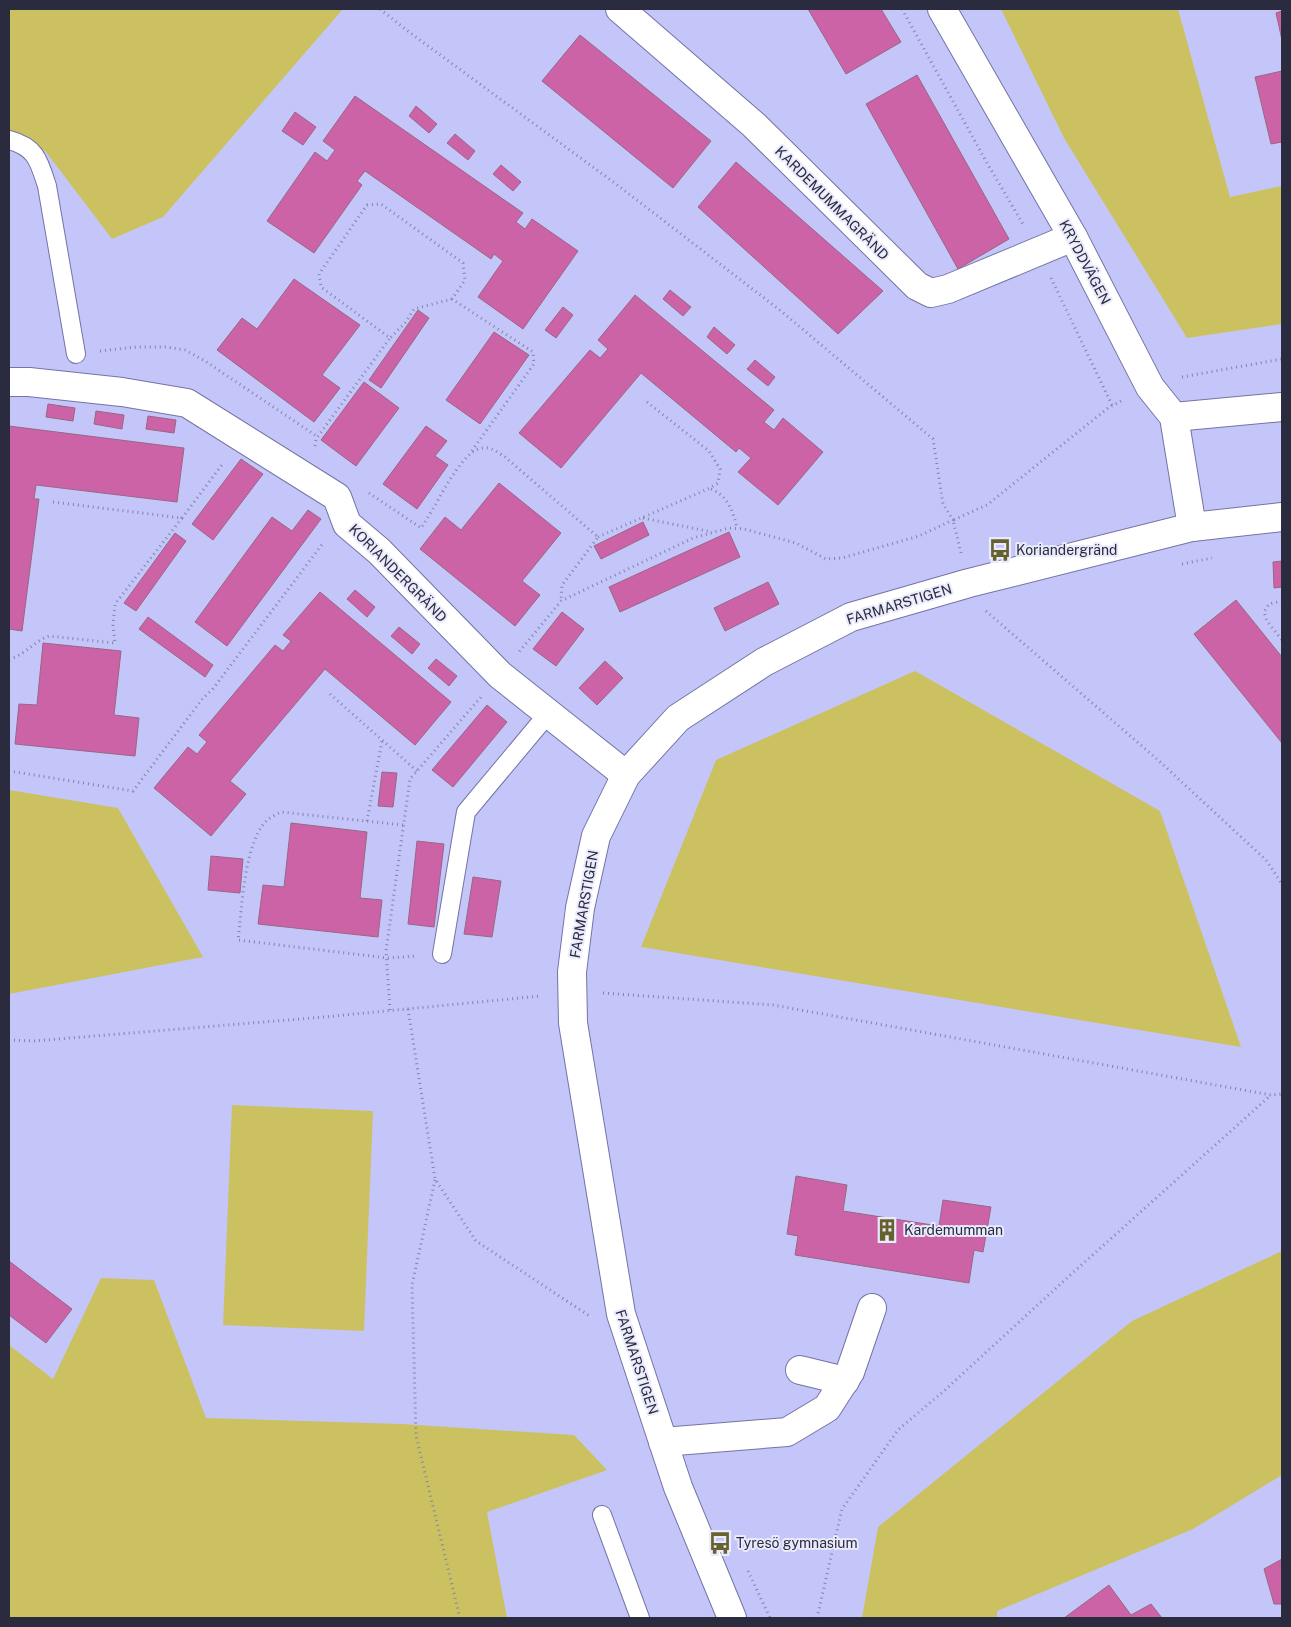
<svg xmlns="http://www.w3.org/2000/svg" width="1291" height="1627" font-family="'Public Sans',sans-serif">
	<rect width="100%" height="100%" fill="#c4c6fa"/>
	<g fill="#ccc161">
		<path d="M9 9H343L163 217 112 239 46 152 31 141 9 132Z"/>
		<path d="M1001 9H1178L1230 197 1282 186V324L1187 338 1064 138Z"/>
		<path d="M915 671 1160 811 1241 1047 641 947 716 760Z"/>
		<path d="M9 790 118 808 203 957 9 994Z"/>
		<path d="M232 1105 373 1111 364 1331 223 1325Z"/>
		<path d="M1282 1251V1475L1193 1529 997 1611V1618H862L878 1527 1132 1321Z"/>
		<path d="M101 1278 154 1280 206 1418 402 1424 574 1435 607 1470 487 1512 507 1618H9V1345L53 1379Z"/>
	</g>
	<g fill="#cd63a7" stroke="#986784">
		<path d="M808 9H881L901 42 846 74Z"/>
		<path d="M1282 11V40L1276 13Z"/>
		<path d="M580 35 711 141 673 188 542 81Z"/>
		<path d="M1282 71V142L1271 144 1255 77Z"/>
		<path d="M917 75 1009 239 958 269 866 104Z"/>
		<path d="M355 96 523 213 516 222 525 229 532 219 578 251 523 329 478 297 503 261 494 254 491 259 365 171 357 181 362 185 314 253 267 221 315 152 327 161 335 150 323 141Z"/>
		<path d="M416 106 437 124 429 133 409 116Z"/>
		<path d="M295 112 316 127 303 145 282 131Z"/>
		<path d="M455 134 475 151 468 160 447 143Z"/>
		<path d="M736 162 883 291 838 334 698 207Z"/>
		<path d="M501 165 521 182 513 191 493 174Z"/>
		<path d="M294 279 360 325 322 375 340 388 314 422 217 350 242 318 257 329Z"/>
		<path d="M670 290 691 307 683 316 663 299Z"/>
		<path d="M635 295 774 410 764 422 774 430 783 418 823 452 778 505 738 472 751 458 739 448 736 452 641 373 561 468 519 433 590 350 600 358 608 349 598 340Z"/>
		<path d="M563 307 573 315 556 338 545 330Z"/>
		<path d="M418 310 429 318 381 388 369 380Z"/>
		<path d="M714 327 735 345 727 354 707 337Z"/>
		<path d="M494 332 529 355 480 424 446 400Z"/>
		<path d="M755 360 775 377 768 386 747 369Z"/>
		<path d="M364 382 399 408 356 466 321 440Z"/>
		<path d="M48 404 75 408 73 421 46 417Z"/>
		<path d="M96 411 124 415 122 429 94 424Z"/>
		<path d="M148 416 176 420 174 433 146 429Z"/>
		<path d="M9 426 184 448 177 502 36 485 34 499H39L22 631 9 629Z"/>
		<path d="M426 426 447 441 435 456 448 465 417 509 383 484Z"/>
		<path d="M241 459 263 474 213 540 192 524Z"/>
		<path d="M499 483 561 533 522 581 540 595 515 626 420 549 445 517 461 530Z"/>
		<path d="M308 510 321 519 227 646 195 622 272 517 292 531Z"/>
		<path d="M643 522 649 535 601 559 594 546Z"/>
		<path d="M729 532 740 557 620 612 609 587Z"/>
		<path d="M175 533 186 541 136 611 124 603Z"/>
		<path d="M1282 561V587L1274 588 1273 562Z"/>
		<path d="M768 582 779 604 725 631 714 608Z"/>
		<path d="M355 590 375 607 367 617 347 599Z"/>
		<path d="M320 592 451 702 415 745 325 669 230 781 246 794 211 836 154 788 188 747 197 754 207 742 199 735 275 645 283 651 291 641 283 635Z"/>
		<path d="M1236 600 1282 657V743L1194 634Z"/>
		<path d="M562 612 584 629 556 666 533 649Z"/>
		<path d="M148 617 213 665 205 677 139 629Z"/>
		<path d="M399 627 420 644 412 654 391 636Z"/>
		<path d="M43 643 121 651 114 715 139 718 135 756 15 744 19 704 37 705Z"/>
		<path d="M436 659 457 676 449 686 428 668Z"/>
		<path d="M605 661 623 678 597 705 579 688Z"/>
		<path d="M487 705 507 722 453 787 432 770Z"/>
		<path d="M382 772 397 773 393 807 378 806Z"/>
		<path d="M291 823 367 832 360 898 382 900 378 937 258 924 263 885 284 887Z"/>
		<path d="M417 841 444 844 434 927 408 924Z"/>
		<path d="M211 856 243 859 240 893 208 890Z"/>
		<path d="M473 877 501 881 492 937 464 934Z"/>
		<path d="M796 1176 847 1185 843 1211 939 1226 943 1200 991 1207 983 1252 974 1250 969 1283 795 1255 798 1236 787 1234Z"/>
		<path d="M9 1261 72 1309 46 1343 9 1315Z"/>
		<path d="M1282 1559V1604H1274L1264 1569Z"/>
		<path d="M1109 1585 1131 1615 1151 1604 1162 1618H1064Z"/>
	</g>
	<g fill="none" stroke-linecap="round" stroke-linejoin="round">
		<defs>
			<g id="lane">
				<path d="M9 140C36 147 39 161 47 186L76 354"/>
				<path d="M442 954 466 812 547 715"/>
				<path d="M602 1515 640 1618"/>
			</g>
			<g id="street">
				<path d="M620 9 754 125 917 286 931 293 948 289 1073 237"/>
				<path d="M942 9 1073 237 1150 387 1174 417 1192 527"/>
				<path d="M9 382H29L122 392 187 403 337 497 347 524 379 551 500 675 626 775"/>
				<path d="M1174 417 1282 407"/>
				<path d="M800 1370 845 1381"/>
				<path d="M663 1442 787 1432 827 1408 850 1372 872 1308"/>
				<path d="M732 1618 678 1487 621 1314 573 1023 572 972 580 908 596 836 626 775 678 718 764 662 851 617 969 583 1192 527 1282 517"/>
			</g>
		</defs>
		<use href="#lane" stroke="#7374a4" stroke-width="20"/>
		<use href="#street" stroke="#7374a4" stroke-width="30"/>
		<g stroke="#8284aa" stroke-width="3" stroke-dasharray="1 4" stroke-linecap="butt">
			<path d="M380 9 409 32 616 184 781 311 933 439 943 504 953 520 919 536 842 558 826 559 796 543 744 529 729 528 693 538 561 601 519 652"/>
			<path d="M902 9 987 163 1023 224"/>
			<path d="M1051 278 1112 405"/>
			<path d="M452 299 414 309 405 323 390 338 321 287 319 274 367 205 381 204 463 263 465 280 452 299 533 352 534 364 471 452"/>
			<path d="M100 351 136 347H166L185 350 205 361 318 437"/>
			<path d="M1182 377 1282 359"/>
			<path d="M315 446 316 439 390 338"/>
			<path d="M711 489C728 496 733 511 737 528"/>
			<path d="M369 493 421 528C437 505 450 473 470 454 474 450 482 447 488 448 494 449 500 454 505 457L598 537 562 585 561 601"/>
			<path d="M182 518 224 462"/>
			<path d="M643 518 712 532"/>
			<path d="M598 537 710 488 718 483 720 469 709 451 647 402"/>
			<path d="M961 553 953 520 987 505 1108 408 1123 400"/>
			<path d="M1182 564 1212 558"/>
			<path d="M1282 601 1269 604 1264 612 1267 621 1282 640"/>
			<path d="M986 611 1158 760 1266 860 1282 884"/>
			<path d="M9 659C24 656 34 641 49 636L115 643 113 625 115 604 182 518 53 502"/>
			<path d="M330 694 417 771"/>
			<path d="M9 771 133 791 203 698 212 690 324 542"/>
			<path d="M367 821 382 741"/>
			<path d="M403 825 281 812C277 814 273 816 270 818 244 836 242 910 238 940L387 958 417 956"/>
			<path d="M603 993 773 1005 1271 1095 1282 1094"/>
			<path d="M408 1009 435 1179 476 1241 591 1317"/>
			<path d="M390 1010 386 951 410 779 481 697"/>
			<path d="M9 1040 34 1041 324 1017 541 996"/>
			<path d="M435 1180 412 1285 416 1436 460 1618"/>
			<path d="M748 1571 770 1618"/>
			<path d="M817 1618 842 1509 898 1430 945 1390 1067 1278 1271 1095"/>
		</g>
		<use href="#lane" stroke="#fff" stroke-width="18"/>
		<use href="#street" stroke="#fff" stroke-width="28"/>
	</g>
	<defs>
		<symbol id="bus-bare" viewBox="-9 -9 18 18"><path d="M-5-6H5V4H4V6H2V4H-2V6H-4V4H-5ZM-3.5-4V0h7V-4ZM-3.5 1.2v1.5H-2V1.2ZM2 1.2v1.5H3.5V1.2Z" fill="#67612e" stroke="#e9eafb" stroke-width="2.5" paint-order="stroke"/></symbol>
		<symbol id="building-bare" viewBox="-9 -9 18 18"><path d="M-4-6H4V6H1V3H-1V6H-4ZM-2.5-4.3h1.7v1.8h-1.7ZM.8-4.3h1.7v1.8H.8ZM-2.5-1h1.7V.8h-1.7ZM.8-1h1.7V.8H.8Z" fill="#67612e" stroke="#e9eafb" stroke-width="2.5" paint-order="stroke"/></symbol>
	</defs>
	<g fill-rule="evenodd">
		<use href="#bus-bare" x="984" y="534" width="32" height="32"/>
		<use href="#building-bare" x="871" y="1214" width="32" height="32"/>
		<use href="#bus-bare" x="704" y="1527" width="32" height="32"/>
	</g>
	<g text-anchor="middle" stroke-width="4" stroke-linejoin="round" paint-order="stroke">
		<g font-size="14" fill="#2a2b3f" stroke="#e9eafb">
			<text transform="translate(832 203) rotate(45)" y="5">KARDEMUMMAGRÄND</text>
			<text transform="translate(1085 262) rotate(62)" y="5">KRYDDVÄGEN</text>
			<text transform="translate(398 573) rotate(45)" y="5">KORIANDERGRÄND</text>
			<text transform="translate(899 604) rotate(-17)" y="5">FARMARSTIGEN</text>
			<text transform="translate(584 904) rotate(-80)" y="5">FARMARSTIGEN</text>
			<text transform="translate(637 1362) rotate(72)" y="5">FARMARSTIGEN</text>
		</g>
		<g font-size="14" fill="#2a2b3f" stroke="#e9eafb" text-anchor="start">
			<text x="1016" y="555">Koriandergränd</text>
			<text x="904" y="1235">Kardemumman</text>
			<text x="736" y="1548">Tyresö gymnasium</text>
		</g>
	</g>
	<rect width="1291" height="1627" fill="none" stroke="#2a2b3f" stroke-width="20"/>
</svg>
